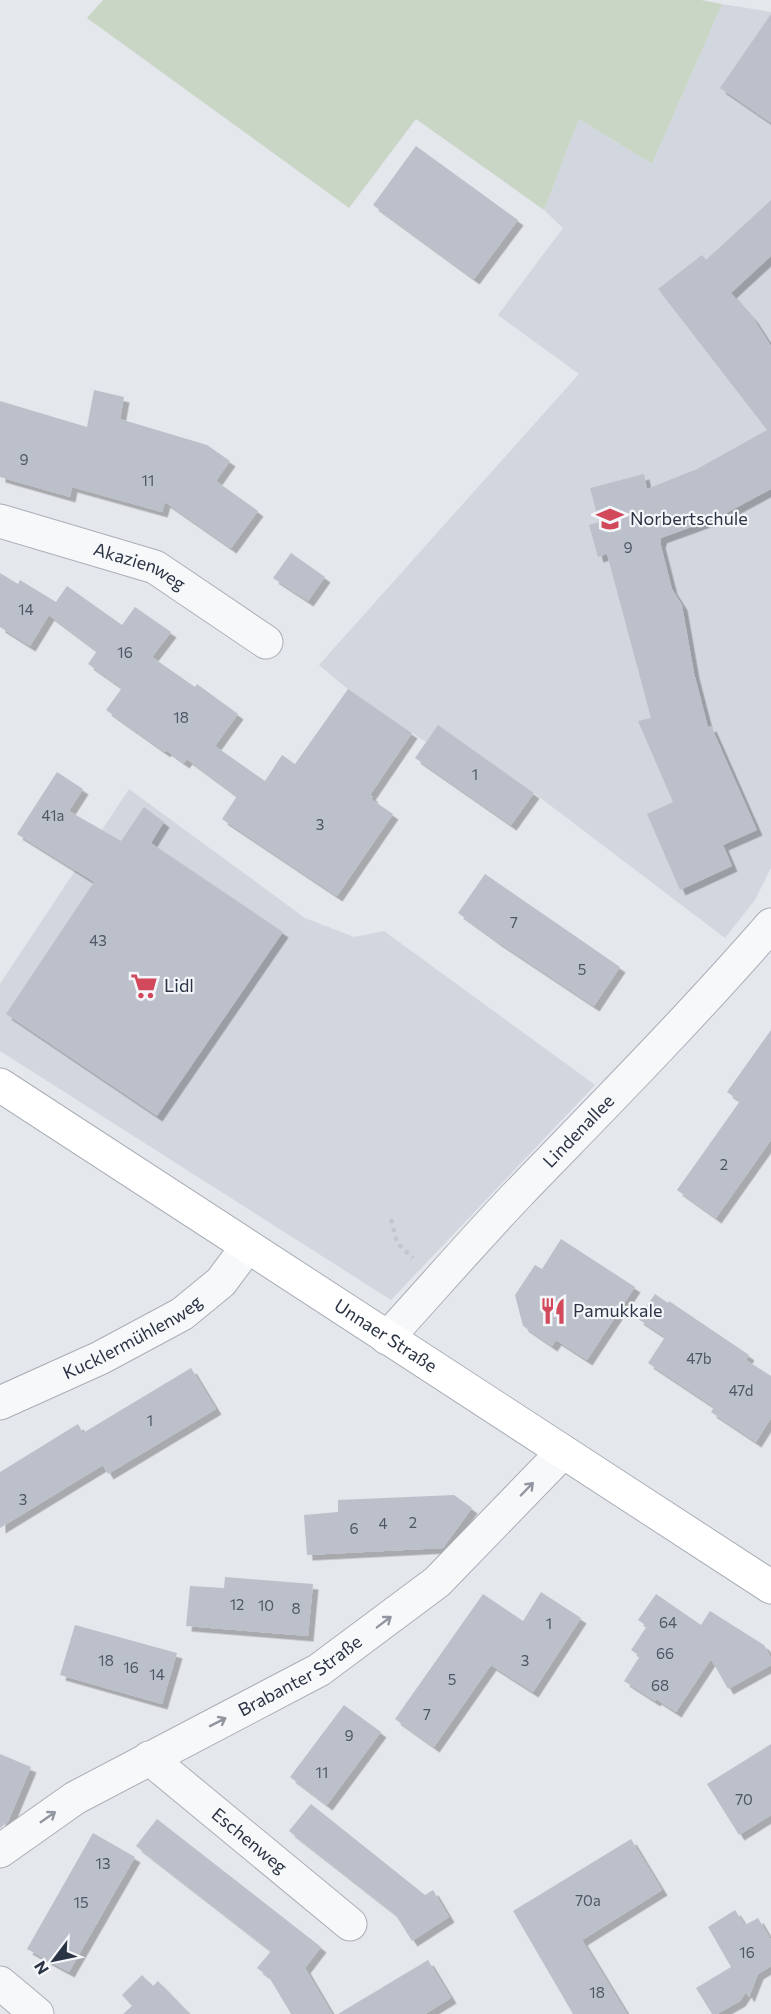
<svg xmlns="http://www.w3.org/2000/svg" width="771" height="2014" font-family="Commissioner,sans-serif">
	<defs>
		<filter id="shadow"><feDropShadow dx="5.5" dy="5.5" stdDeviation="0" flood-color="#0004"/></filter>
	</defs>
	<rect width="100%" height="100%" fill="#e4e7ec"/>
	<g fill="#d2d6de">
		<path d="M722 4 771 12V868L755 900 725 938 534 793 439 726 426 742 350 691 319 665 579 374 498 315 563 228 544 210 579 119 652 164Z"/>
		<path d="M129 789 305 918 354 937 384 931 595 1085 391 1300 0 1051V984Z"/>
	</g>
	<path fill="#c9d6c5" d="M103 0H701L722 4 652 164 579 119 544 210 416 119 349 208 87 18Z"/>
	<g fill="#bbc0ca" filter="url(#shadow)">
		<path d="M771 14V123L720 88Z"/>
		<path d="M416 146 518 220 474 279 373 205Z"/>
		<path d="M771 200V256L731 293 753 318 771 346V489L719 517 661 538V541L660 542 672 589 682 605 694 673 708 727 711 726 757 830 723 845 732 866 680 890 647 814 673 802 638 721 651 718 607 554 598 557 589 525 599 522 590 488 644 474 647 489 697 469 767 430 658 289 702 255 706 260Z"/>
		<path d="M94 390 124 397 120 419 207 445 230 461 216 481 258 511 231 548 165 502 162 512 72 487 70 497 0 477V401L87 427Z"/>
		<path d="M291 553 325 577 308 601 273 578Z"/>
		<path d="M0 573 18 584 20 580 56 602 67 586 122 625 135 607 171 632 152 657 195 687 197 684 238 714 215 746 265 781 282 755 295 764 348 689 412 733 370 795 373 797 371 799 393 814 337 896 222 819 237 796 187 759 184 763 166 750 165 752 106 710 122 688 88 664 97 651 49 615 30 646 0 627Z"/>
		<path d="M438 725 534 793 511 825 415 758Z"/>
		<path d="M57 772 83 789 69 811 121 841 144 807 164 822 151 843 283 932 157 1116 6 1014 94 882 17 834Z"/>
		<path d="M485 874 620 967 594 1006 498 942 458 913Z"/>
		<path d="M771 1030V1140L716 1218 677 1190 740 1101 727 1092Z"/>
		<path d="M561 1239 635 1287 587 1360 556 1340 552 1346 523 1326 515 1295 535 1265 542 1269Z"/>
		<path d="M655 1294 668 1303 669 1301 749 1355 746 1360 771 1376V1418L756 1442 711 1412 714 1407 648 1363 665 1337 638 1319Z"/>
		<path d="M191 1368 216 1409 108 1474 103 1465 0 1528V1472L78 1424 83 1433Z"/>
		<path d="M454 1495 472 1508 443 1548 307 1555 304 1515 338 1512V1500Z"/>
		<path d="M225 1577 313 1584 308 1636 186 1626 190 1586 224 1588Z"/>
		<path d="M541 1592 581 1618 533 1692 491 1665 434 1747 395 1719 483 1594 523 1621Z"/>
		<path d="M656 1594 701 1625 710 1611 764 1645 771 1658V1665L728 1689 711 1659 676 1712 656 1699 655 1701 624 1681 640 1656 631 1650 647 1626 638 1620Z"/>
		<path d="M75 1625 177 1653 162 1704 60 1675Z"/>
		<path d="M344 1705 381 1732 327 1805 290 1777Z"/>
		<path d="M771 1744V1815L739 1835 707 1784Z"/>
		<path d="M0 1754 31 1767 8 1822 0 1828Z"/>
		<path d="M311 1804 425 1895 433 1890 449 1917 412 1941 395 1914 289 1831Z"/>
		<path d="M157 1819 321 1947 305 1968 332 2014H291L269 1977 257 1968 271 1951 136 1846Z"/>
		<path d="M93 1833 135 1857 69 1972 27 1949Z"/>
		<path d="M631 1839 662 1890 582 1940 627 2014H573L513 1911Z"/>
		<path d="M735 1910 745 1925 758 1918 771 1940V1966L758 1974 749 1997 746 1992 740 2001 717 2014H712L696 1988 731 1967 708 1927Z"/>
		<path d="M428 1960 451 1998 425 2014H338Z"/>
		<path d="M142 1975 153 1986 158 1981 190 2014H123L132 2006 122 1995Z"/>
	</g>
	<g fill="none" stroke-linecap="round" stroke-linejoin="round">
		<defs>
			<g id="street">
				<path id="s1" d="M0 521 155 567 266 642"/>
				<path id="s2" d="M387 1338C431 1290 474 1240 519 1193 604 1105 690 1018 771 925"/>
				<path id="s3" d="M0 1403 100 1358 182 1314 221 1282 247 1247"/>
				<path id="s4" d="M149 1758 350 1924"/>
				<path id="s5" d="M0 1851 75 1798 319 1670 437 1582 563 1452"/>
				<path d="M0 1983 37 2014"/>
			</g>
			<g id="secondary">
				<path id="s6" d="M0 1085 771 1587"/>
			</g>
		</defs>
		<use href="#street" stroke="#a9aeb7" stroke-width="35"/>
		<use href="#secondary" stroke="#a9aeb7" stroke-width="35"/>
		<path stroke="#c2c5cb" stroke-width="4" stroke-dasharray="4.5 4.5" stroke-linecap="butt" d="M391 1219 397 1243 413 1258"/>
		<use href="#street" stroke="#f7f8fa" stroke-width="33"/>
		<use href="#secondary" stroke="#fff" stroke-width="33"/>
	</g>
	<defs><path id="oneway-shaft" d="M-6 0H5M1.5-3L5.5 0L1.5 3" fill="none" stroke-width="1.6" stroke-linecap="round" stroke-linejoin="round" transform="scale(1.5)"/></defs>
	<g stroke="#9196a0">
		<use href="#oneway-shaft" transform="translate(527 1489) rotate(-46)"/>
		<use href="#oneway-shaft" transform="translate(384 1622) rotate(-37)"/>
		<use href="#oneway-shaft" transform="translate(218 1722) rotate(-27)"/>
		<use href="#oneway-shaft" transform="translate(48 1817) rotate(-35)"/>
	</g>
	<defs>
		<symbol id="school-bare" viewBox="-9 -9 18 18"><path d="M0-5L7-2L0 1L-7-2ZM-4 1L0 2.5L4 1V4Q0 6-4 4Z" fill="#d1495b" stroke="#f4f6f9" stroke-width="2.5" paint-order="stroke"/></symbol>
		<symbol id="supermarket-bare" viewBox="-9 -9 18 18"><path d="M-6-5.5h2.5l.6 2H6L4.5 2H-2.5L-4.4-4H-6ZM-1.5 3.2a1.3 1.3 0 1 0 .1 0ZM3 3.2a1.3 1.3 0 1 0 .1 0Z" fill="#d1495b" stroke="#f4f6f9" stroke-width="2.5" paint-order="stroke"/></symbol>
		<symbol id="restaurant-bare" viewBox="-9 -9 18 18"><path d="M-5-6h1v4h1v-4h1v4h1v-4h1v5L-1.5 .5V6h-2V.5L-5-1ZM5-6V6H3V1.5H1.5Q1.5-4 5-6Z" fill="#d1495b" stroke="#f4f6f9" stroke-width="2.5" paint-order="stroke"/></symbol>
	</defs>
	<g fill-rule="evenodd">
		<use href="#school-bare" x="591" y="500" width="38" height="38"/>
		<use href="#supermarket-bare" x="125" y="967" width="38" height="38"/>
		<use href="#restaurant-bare" x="534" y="1292" width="38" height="38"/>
	</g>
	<g text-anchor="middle" stroke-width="4.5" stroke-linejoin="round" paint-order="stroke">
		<g font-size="15" fill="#4f5766">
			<text x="24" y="465">9</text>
			<text x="148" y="486">11</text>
			<text x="628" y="553">9</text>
			<text x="26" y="615">14</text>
			<text x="125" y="658">16</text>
			<text x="181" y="723">18</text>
			<text x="475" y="780">1</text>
			<text x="53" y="821">41a</text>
			<text x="320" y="830">3</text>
			<text x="514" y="928">7</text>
			<text x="98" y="946">43</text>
			<text x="582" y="975">5</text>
			<text x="724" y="1170">2</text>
			<text x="699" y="1364">47b</text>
			<text x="741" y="1396">47d</text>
			<text x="150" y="1426">1</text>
			<text x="23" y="1505">3</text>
			<text x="413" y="1528">2</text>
			<text x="383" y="1529">4</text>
			<text x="354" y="1534">6</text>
			<text x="237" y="1610">12</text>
			<text x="266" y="1611">10</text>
			<text x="296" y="1614">8</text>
			<text x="668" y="1628">64</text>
			<text x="549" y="1629">1</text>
			<text x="665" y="1659">66</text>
			<text x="106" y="1666">18</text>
			<text x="525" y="1666">3</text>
			<text x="131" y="1673">16</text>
			<text x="157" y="1680">14</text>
			<text x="452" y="1685">5</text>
			<text x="660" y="1691">68</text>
			<text x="427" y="1720">7</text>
			<text x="349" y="1741">9</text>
			<text x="322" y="1778">11</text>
			<text x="744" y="1805">70</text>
			<text x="103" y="1869">13</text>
			<text x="588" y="1906">70a</text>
			<text x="81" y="1908">15</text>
			<text x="747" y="1958">16</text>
			<text x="597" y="1998">18</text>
		</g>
		<g font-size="18" fill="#2b3445" stroke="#f4f6f9" text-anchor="start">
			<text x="630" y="525">Norbertschule</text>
			<text x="164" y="992">Lidl</text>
			<text x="573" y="1317">Pamukkale</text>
		</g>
		<g font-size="18" fill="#2b3445" stroke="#f4f6f9">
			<text dy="6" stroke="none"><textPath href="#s1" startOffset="147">Akazienweg</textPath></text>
			<text dy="6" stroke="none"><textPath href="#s2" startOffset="282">Lindenallee</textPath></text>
			<text dy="6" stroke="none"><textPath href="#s3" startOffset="148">Kucklermühlenweg</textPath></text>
			<text dy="6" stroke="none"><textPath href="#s6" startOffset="460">Unnaer Straße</textPath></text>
			<text dy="6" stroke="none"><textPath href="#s5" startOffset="348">Brabanter Straße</textPath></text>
			<text dy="6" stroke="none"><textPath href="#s4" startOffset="130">Eschenweg</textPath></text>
		</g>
	</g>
	<g transform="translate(54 1960) rotate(238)" stroke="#f4f6f9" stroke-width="4.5" paint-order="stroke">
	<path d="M0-4.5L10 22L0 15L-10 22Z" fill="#2b3445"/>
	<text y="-9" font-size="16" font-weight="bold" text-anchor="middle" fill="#2b3445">N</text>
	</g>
</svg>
